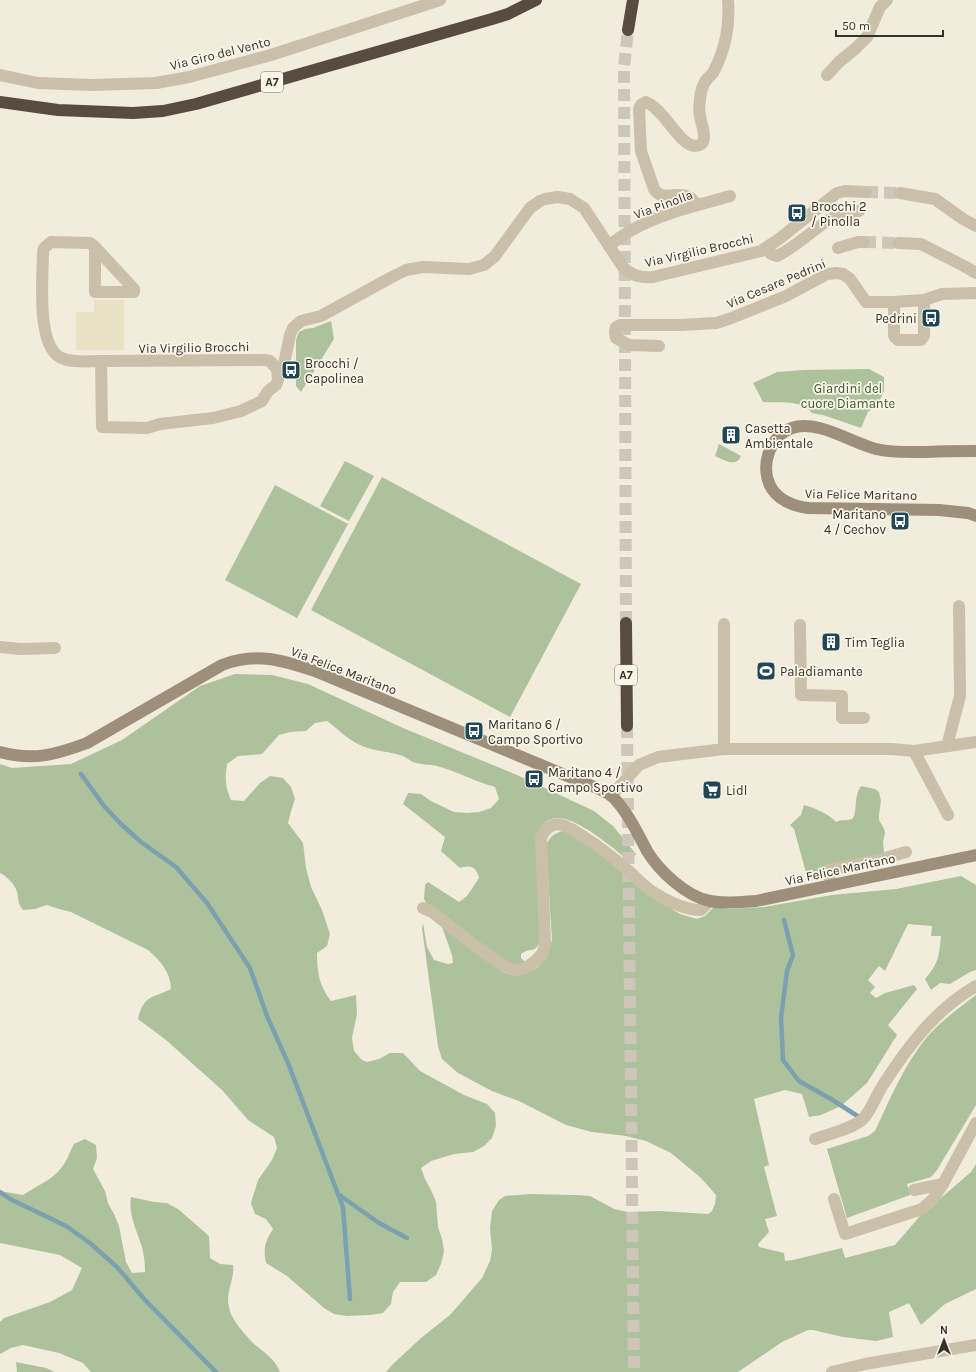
<svg xmlns="http://www.w3.org/2000/svg" width="976" height="1372" font-family="Karla,sans-serif">
	<rect width="100%" height="100%" fill="#f2ecdd"/>
	<g fill="#adc19d">
		<path d="M331 321 334 339 301 392 296 386V340L299 332 305 329 313 328Z"/>
		<path d="M869 369 884 377V391L878 404 868 412 861 428 823 415 812 413C802 399 779 403 763 402L753 383 777 372 803 370Z"/>
		<path d="M719 444 741 456C736 468 724 460 715 456Z"/>
		<path d="M345 461 374 476 349 521 320 506Z"/>
		<path d="M382 477 581 584 510 717 311 610Z"/>
		<path d="M275 485 348 524 297 618 225 580Z"/>
		<path d="M235 674 272 675 308 684 403 728 517 775 594 811 613 826 636 854 630 862C615 849 579 819 559 818 546 817 539 827 536 838L542 936C534 957 534 945 521 954V958L525 962 520 965 503 963 427 904 424 899 425 885 428 882 459 902 467 896 479 878C476 866 470 865 460 868L441 851 445 837 403 804 408 793 421 794 431 801 454 812 467 813 479 812 491 808 499 799 495 787C475 782 457 771 437 766 429 764 421 765 413 762 409 760 405 756 400 755 383 750 373 752 356 743 345 737 337 728 327 721L315 723 306 731 290 732 279 735 262 754 238 756 227 764C225 779 225 786 231 800L244 801 260 783 270 776 283 778 291 787 295 799 291 811 288 823 303 843 306 868 311 887 322 910 330 934 327 946 317 953C317 972 319 986 331 1001L356 995 357 1014 352 1038 354 1051 362 1060 367 1062 379 1059 390 1053H403L420 1071 464 1095 487 1104 495 1113 496 1126 492 1138 484 1146 473 1152 454 1154 431 1161 421 1168 425 1179 431 1190 436 1202 438 1227 442 1239 444 1251 441 1264 436 1275 426 1282H400L393 1292 391 1304 383 1313 370 1315 347 1316 334 1314 324 1308 287 1276 266 1263C263 1248 265 1242 273 1229L266 1219 255 1214 251 1203 258 1180 272 1160 277 1148 274 1137 248 1120 222 1090 166 1040 138 1019C144 994 152 999 171 989 171 973 160 960 148 950L71 912 59 909 47 905 35 909 23 910C17 902 19 901 17 892 15 884 6 876 0 873V764L12 768 71 764 122 740 200 686Z"/>
		<path d="M861 786 875 789 879 792 881 801 879 815V820L884 829 885 833 883 842 884 852 881 856 826 873 807 876 794 829 790 825 801 815 804 805C817 809 827 813 836 822 842 819 847 821 852 819 858 815 853 796 861 786Z"/>
		<path d="M563 831 572 834 589 845 645 892 680 914 697 919 705 916 714 907 728 909 764 907 832 895 896 889 961 876 976 885V970L970 972 950 984 940 983 931 990 925 979C939 963 939 956 941 936H931L932 926 908 924 885 971 879 966 868 980 875 987 870 993 876 998 885 993 914 985 917 989 888 1025 897 1035 867 1083 841 1106 821 1115 809 1117 802 1094 785 1090 754 1099 769 1165 764 1167 777 1216 765 1219 769 1232 758 1244 759 1247 784 1253 785 1261 793 1260 842 1248 845 1258 895 1245 920 1216 971 1172 976 1164V1289L945 1304 921 1325 909 1303 889 1312 893 1337 876 1341 843 1337 813 1330H808L782 1342 738 1372H386L393 1364 421 1338 450 1315 482 1278 490 1261 492 1250 490 1228 492 1211 499 1200 505 1196 530 1194 575 1195 590 1196 614 1209 628 1212 660 1211 708 1214 712 1211 715 1204 716 1195 701 1178 671 1153 646 1141 626 1136 592 1132 566 1125 519 1101 492 1091 458 1073 442 1059 438 1046 422 928 423 923 427 947 434 960 448 964 453 963 452 955 441 924 452 930 503 972 514 976 524 974 537 968 547 957 552 940 546 845C550 837 554 833 563 831Z"/>
		<path d="M976 995V1105L937 1170 931 1177 907 1184 910 1195 847 1218 827 1149 868 1136 875 1131C890 1099 904 1065 927 1037 941 1021 959 1008 976 995Z"/>
		<path d="M85 1139 96 1145 97 1158 93 1169 105 1191 108 1203 114 1214 119 1226 126 1262 132 1273 145 1272C145 1264 144 1255 142 1247 137 1231 128 1214 131 1197L154 1202 167 1203 178 1209 209 1236 210 1258 220 1264 233 1265C235 1279 225 1293 229 1307 231 1320 245 1334 253 1343 263 1352 275 1358 280 1372H91L83 1363 59 1353 23 1345 11 1348 0 1354V1322L4 1318 50 1302 72 1290 82 1268 60 1255 0 1243V1191L23 1195C36 1186 53 1180 62 1167 67 1161 70 1151 74 1144Z"/>
		<path d="M16 1362 46 1368 55 1372H17Z"/>
	</g>
	<path fill="#e9e1c4" d="M94 300H124V350H76V312H94Z"/>
	<g fill="none" stroke-linecap="round" stroke-linejoin="round">
		<g stroke="#7ca1ae" stroke-width="4.5">
			<path d="M81 774 104 806 121 824 141 842 176 867 207 903 250 968 267 1016 288 1063 343 1207 350 1299"/>
			<path d="M784 920 793 955 787 971 781 1018 783 1060 799 1081 831 1099 859 1117"/>
			<path d="M0 1192 10 1199 66 1226 90 1243 117 1267 145 1300 216 1372"/>
			<path d="M338 1194 379 1223 407 1238"/>
		</g>
		<g stroke="#cdc6b9" stroke-width="12" stroke-dasharray="12 6" stroke-linecap="butt">
			<path d="M866 192 900 193"/>
			<path d="M864 242 898 243"/>
		</g>
		<g stroke="#cdc6b9" stroke-width="12" stroke-dasharray="12 6" stroke-linecap="butt">
			<path d="M626 623 624 67 628 30"/>
			<path d="M627 726 634 1372"/>
		</g>
		<g stroke="#cabfa9" stroke-width="12">
			<path d="M0 75 38 83 92 85 156 83 189 77 271 55 440 0"/>
			<path d="M827 75 839 62 856 48 867 37 880 7 887 0"/>
			<path d="M900 193 935 199 963 219 976 226"/>
			<path d="M697 205C683 184 664 205 654 189L641 151 639 109 641 105 646 102C664 109 679 145 695 146 711 146 701 124 700 116 699 111 699 105 700 100 700 93 703 83 708 78 711 75 713 74 714 71 726 48 730 26 728 0"/>
			<path d="M898 243 921 244 964 266 976 273"/>
			<path d="M609 246C642 217 689 208 730 196"/>
			<path d="M95 247 134 289V292H95V247L90 243 51 242 44 248 43 252C43 276 35 351 64 359 75 363 89 361 101 361"/>
			<path d="M766 248 771 254 777 256C796 247 811 231 829 220 838 214 848 212 859 211"/>
			<path d="M838 248 858 242H864"/>
			<path d="M894 302V336L898 340H921L924 336V300"/>
			<path d="M659 346 629 345 616 338 615 332 616 327 620 325H679L716 323 729 319 786 296 827 274 836 273 843 274 850 279 866 302H894L924 300 942 294 976 293"/>
			<path d="M265 360 270 361 277 369 278 380 276 385 268 391 262 401 241 411 213 418 160 424 147 428 102 427 101 361Z"/>
			<path d="M279 375 284 364 290 335 293 328 301 321 321 316 390 278 406 270 423 267 469 269 484 265 495 256 530 208 540 201 545 199 558 197 570 199 584 208 623 267C632 276 641 278 653 277L761 251 779 239 837 193 845 191 866 192"/>
			<path d="M724 624V749"/>
			<path d="M800 625 801 695 842 696V718H864"/>
			<path d="M0 647 20 649 55 648"/>
			<path d="M947 746 960 696 959 606"/>
			<path d="M914 751 948 815"/>
			<path d="M611 796 639 765 658 757 724 749H891L914 751 976 742"/>
			<path d="M831 886 828 870 878 860 906 852"/>
			<path d="M423 908 432 912C445 922 503 970 515 970 524 970 536 962 541 955 544 952 544 947 545 944L541 838C545 829 552 822 562 825 570 827 577 832 584 837 600 847 615 859 630 872 636 878 643 885 650 890 665 900 683 910 701 910L709 901"/>
			<path d="M815 1139C829 1134 852 1129 863 1119 870 1112 877 1094 883 1085 908 1046 936 1009 976 986"/>
			<path d="M914 1190 943 1184"/>
			<path d="M834 1199 845 1234 922 1209 933 1199 943 1184 976 1123"/>
			<path d="M832 1372 865 1364 976 1345"/>
		</g>
		<g stroke="#9d8f7a" stroke-width="12">
			<path d="M976 451C960 451 944 451 927 452 910 452 893 453 876 449 852 443 817 419 792 428 769 436 759 468 772 489 780 501 794 506 808 508L939 510 968 513 976 516"/>
			<path d="M0 752C33 761 55 755 87 743L222 665C256 652 282 660 315 671L577 780C588 785 604 789 613 797 628 813 637 832 647 851 659 871 687 897 710 901 725 904 741 902 756 901L976 855"/>
		</g>
		<g stroke="#584c40" stroke-width="12">
			<path d="M628 30 633 0"/>
			<path d="M0 102 58 110 133 113 163 111 196 104 492 19 508 14 536 0"/>
			<path d="M626 623 627 726"/>
		</g>
	</g>
	<defs>
		<symbol id="bus-square" viewBox="-11 -11 22 22"><rect x="-9" y="-9" width="18" height="18" rx="4" fill="#1f4758" stroke="#f9f6e9"/><path d="M-5-6H5V4H4V6H2V4H-2V6H-4V4H-5ZM-3.5-4V0h7V-4ZM-3.5 1.2v1.5H-2V1.2ZM2 1.2v1.5H3.5V1.2Z" fill="#fff"/></symbol>
		<symbol id="building-square" viewBox="-11 -11 22 22"><rect x="-9" y="-9" width="18" height="18" rx="4" fill="#1f4758" stroke="#f9f6e9"/><path d="M-4-6H4V6H1V3H-1V6H-4ZM-2.5-4.3h1.7v1.8h-1.7ZM.8-4.3h1.7v1.8H.8ZM-2.5-1h1.7V.8h-1.7ZM.8-1h1.7V.8H.8Z" fill="#fff"/></symbol>
		<symbol id="stadium-square" viewBox="-11 -11 22 22"><rect x="-9" y="-9" width="18" height="18" rx="4" fill="#1f4758" stroke="#f9f6e9"/><path d="M0-5a6.5 5 0 1 0 0 10a6.5 5 0 1 0 0-10ZM-3.5-1.8h7v3.6h-7Z" fill="#fff"/></symbol>
		<symbol id="supermarket-square" viewBox="-11 -11 22 22"><rect x="-9" y="-9" width="18" height="18" rx="4" fill="#1f4758" stroke="#f9f6e9"/><path d="M-6-5.5h2.5l.6 2H6L4.5 2H-2.5L-4.4-4H-6ZM-1.5 3.2a1.3 1.3 0 1 0 .1 0ZM3 3.2a1.3 1.3 0 1 0 .1 0Z" fill="#fff"/></symbol>
	</defs>
	<g fill-rule="evenodd">
		<use href="#bus-square" x="786" y="202" width="22" height="22"/>
		<use href="#bus-square" x="920" y="307" width="22" height="22"/>
		<use href="#bus-square" x="280" y="359" width="22" height="22"/>
		<use href="#building-square" x="720" y="424" width="22" height="22"/>
		<use href="#bus-square" x="889" y="510" width="22" height="22"/>
		<use href="#building-square" x="820" y="631" width="22" height="22"/>
		<use href="#stadium-square" x="755" y="660" width="22" height="22"/>
		<use href="#bus-square" x="463" y="720" width="22" height="22"/>
		<use href="#bus-square" x="523" y="768" width="22" height="22"/>
		<use href="#supermarket-square" x="701" y="779" width="22" height="22"/>
	</g>
	<g text-anchor="middle" stroke-width="3.5" stroke-linejoin="round" paint-order="stroke">
		<g fill="#f9f6e9" stroke="#716b63" stroke-width="1">
			<rect x="261" y="72" width="22" height="20" rx="3"/>
			<rect x="615" y="665" width="22" height="20" rx="3"/>
		</g>
		<g font-size="12" font-weight="bold" fill="#373029">
			<text x="272" y="86">A7</text>
			<text x="626" y="679">A7</text>
		</g>
		<g font-size="13" fill="#373029" stroke="#f9f6e9">
			<text transform="translate(220 53) rotate(-14)" y="5">Via Giro del Vento</text>
			<text transform="translate(663 204) rotate(-20)" y="5">Via Pinolla</text>
			<text transform="translate(699 250) rotate(-13)" y="5">Via Virgilio Brocchi</text>
			<text transform="translate(776 283) rotate(-23)" y="5">Via Cesare Pedrini</text>
			<text transform="translate(194 347) rotate(-1)" y="5">Via Virgilio Brocchi</text>
			<text transform="translate(861 494) rotate(1)" y="5">Via Felice Maritano</text>
			<text transform="translate(344 670) rotate(21)" y="5">Via Felice Maritano</text>
			<text transform="translate(840 869) rotate(-12)" y="5">Via Felice Maritano</text>
		</g>
		<g font-size="13" fill="#373029" stroke="#f9f6e9" text-anchor="start">
			<text x="811" y="211">Brocchi 2<tspan x="811" dy="15">/ Pinolla</tspan></text>
			<text x="917" y="323" text-anchor="end">Pedrini</text>
			<text x="305" y="368">Brocchi /<tspan x="305" dy="15">Capolinea</tspan></text>
			<text x="745" y="433">Casetta<tspan x="745" dy="15">Ambientale</tspan></text>
			<text x="886" y="519" text-anchor="end">Maritano<tspan x="886" dy="15">4 / Cechov</tspan></text>
			<text x="845" y="647">Tim Teglia</text>
			<text x="780" y="676">Paladiamante</text>
			<text x="488" y="729">Maritano 6 /<tspan x="488" dy="15">Campo Sportivo</tspan></text>
			<text x="548" y="777">Maritano 4 /<tspan x="548" dy="15">Campo Sportivo</tspan></text>
			<text x="726" y="795">Lidl</text>
		</g>
		<g font-size="13" fill="#3d552d" stroke="#f9f6e9">
			<text x="848" y="393">Giardini del<tspan x="848" dy="15">cuore Diamante</tspan></text>
		</g>
	</g>
	<g transform="translate(944 1340)" stroke="#f9f6e9" stroke-width="3" paint-order="stroke">
	<path d="M0-3L7 15L0 10L-7 15Z" fill="#373029"/>
	<text y="-6" font-size="11" font-weight="bold" text-anchor="middle" fill="#373029">N</text>
	</g>
	<path d="M836 30v6h107v-6" fill="none" stroke="#373029" stroke-width="2"/>
	<text x="842" y="30" font-size="12" fill="#373029" stroke="#f9f6e9" stroke-width="3" paint-order="stroke">50 m</text>
</svg>
